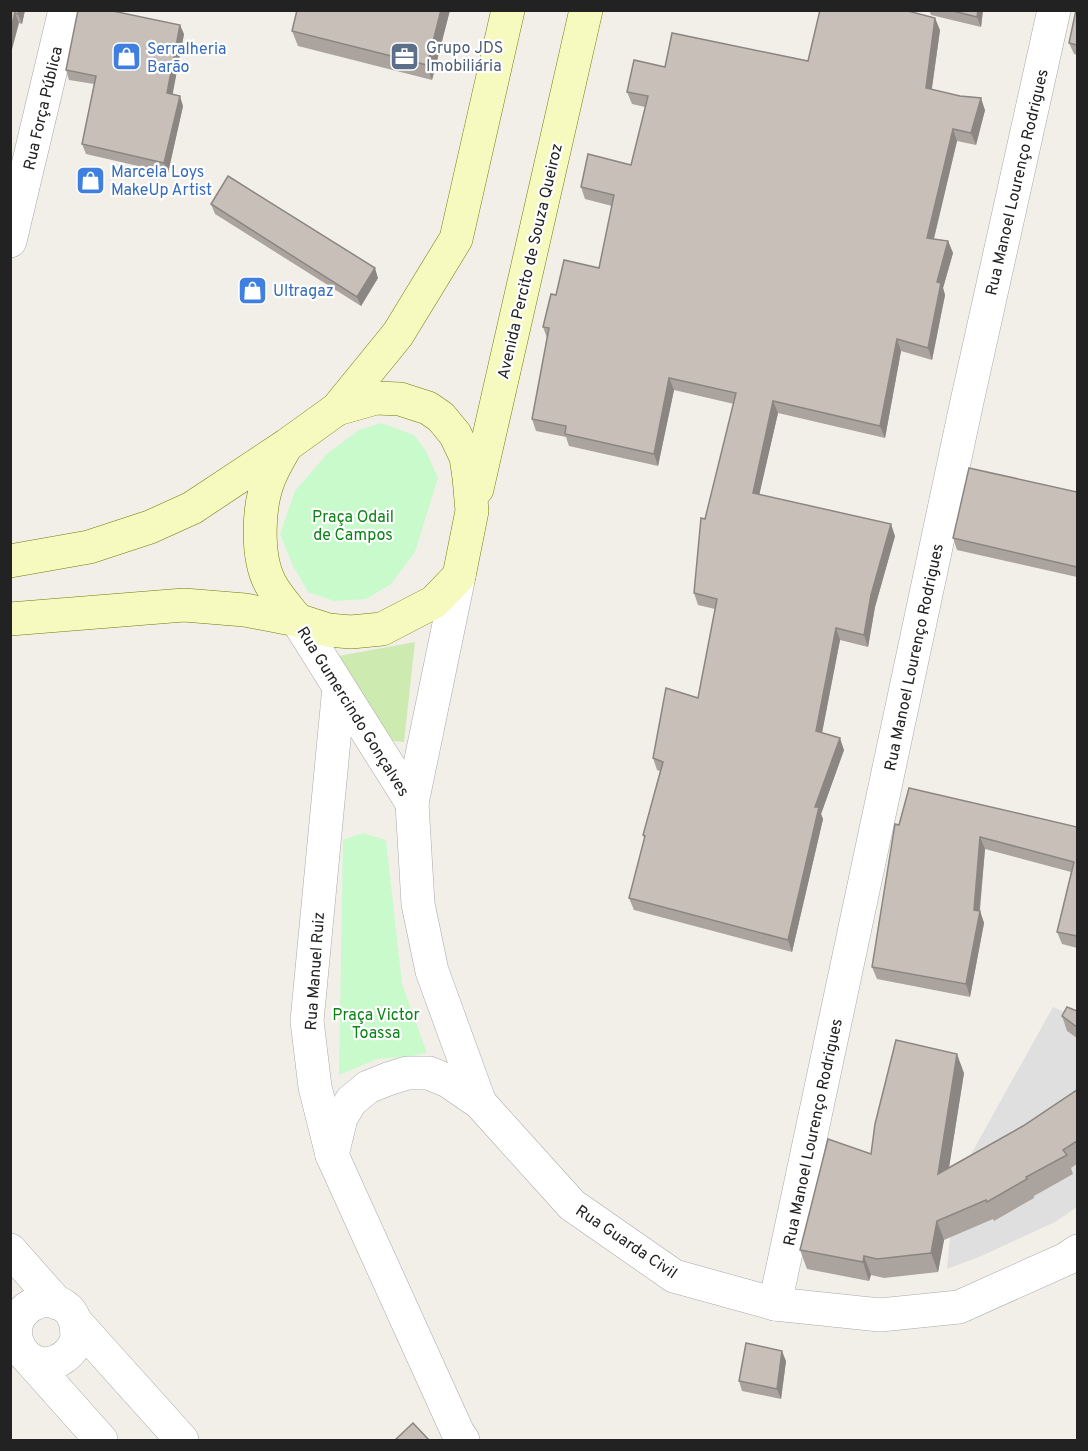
<svg xmlns="http://www.w3.org/2000/svg" width="1088" height="1451" font-family="Overpass,sans-serif">
	<rect width="100%" height="100%" fill="#f2efe9"/>
	<path fill="#e0dfdf" d="M1053 1007 1077 1017V1207L1055 1222 979 1257 947 1269 955 1183Z"/>
	<path fill="#cdebb0" d="M415 642 404 742 393 741 333 657Z"/>
	<g fill="#c8facc">
		<path d="M381 423 414 435 426 451 438 478 415 552 391 584 366 599 334 601 308 592 293 566 280 534 295 491 328 453 359 430Z"/>
		<path d="M363 833 386 840 402 984 427 1053 412 1056 377 1059 339 1075 343 840Z"/>
	</g>
	<g fill="none" stroke-linecap="round" stroke-linejoin="round">
		<defs>
			<g id="minor">
				<path d="M10 241 65 10"/>
				<path d="M459 576 412 803 418 904 432 971 480 1103"/>
				<path d="M297 620 412 803"/>
				<path d="M339 687 307 1021 315 1087 332 1155 458 1433 463 1440"/>
				<path d="M332 1155 341 1118 351 1101 368 1087 388 1079 407 1073H429L448 1081 480 1103 572 1205 674 1276 775 1304 880 1315 959 1307 1066 1259 1078 1251"/>
				<path d="M10 1250 57 1303"/>
				<path d="M775 1304 966 406 1054 10"/>
				<path d="M76 1322C76 1327 77 1332 77 1336 75 1353 56 1367 39 1363 31 1361 25 1356 21 1350 0 1317 43 1284 69 1310 72 1313 74 1319 76 1322L182 1440"/>
				<path d="M28 1358 101 1440"/>
			</g>
			<g id="secondary">
				<path d="M337 409 398 334 456 239 508 10"/>
				<path d="M286 446C280 457 273 468 269 479 258 506 256 556 270 583 277 596 288 608 297 620"/>
				<path d="M477 489 586 10"/>
				<path d="M10 561 89 547 150 527 192 508 287 445 337 409 376 398 400 399 428 408 441 417 455 434 466 457 469 477 472 511 459 576 434 602 382 629 351 632 328 630 297 620 245 610 184 605 10 619"/>
			</g>
		</defs>
		<use href="#minor" stroke="#a9a9a9" stroke-width="34"/>
		<use href="#secondary" stroke="#707d05" stroke-width="34"/>
		<use href="#minor" stroke="#fff" stroke-width="33"/>
		<use href="#secondary" stroke="#f7fabf" stroke-width="33"/>
	</g>
	<g fill="#aba49e">
		<path d="M10 10H25L22 24 19 23Z"/>
		<path d="M297 10H450L432 80 298 46 292 31Z"/>
		<path d="M929 10H983L981 27 931 15Z"/>
		<path d="M1077 10V55L1074 54 1069 43Z"/>
		<path d="M940 30 932 89 985 110 976 145 957 141 934 239 948 241 953 253 943 288 945 295 932 360 901 351 885 438 778 413 759 494 895 536 875 607 868 647 840 640 822 733 844 750 821 814 823 819 792 952 634 910 629 898 645 840 643 835 660 771 657 770 653 758 698 698 715 609 698 605 694 593 705 519 734 404 674 390 658 466 569 446 566 437 536 431 532 419 547 338 543 327 556 295 599 268 612 206 585 199 581 187 631 165 645 107 632 104 627 92 665 67 808 61Z"/>
		<path d="M184 34 172 94 183 106 168 173 86 154 82 144 94 84 69 80 66 70Z"/>
		<path d="M211 204 378 278 361 306 215 214Z"/>
		<path d="M1077 492V577L957 550 953 538Z"/>
		<path d="M899 825 1077 827V948L1062 944 1057 932 1071 872 985 849 980 911 984 923 970 997 877 979 872 967Z"/>
		<path d="M1077 1011V1038L1067 1031 1062 1016Z"/>
		<path d="M964 1073 949 1167 1023 1126 1077 1090V1164L1071 1168 1073 1174 1034 1196V1198L994 1221 993 1219 944 1240 938 1272 884 1278 871 1275 869 1281 807 1269 800 1250 871 1154Z"/>
		<path d="M786 1361 781 1399 742 1391 739 1381Z"/>
	</g>
	<g fill="#8b8681">
		<path d="M19 10H25L22 24 18 14Z"/>
		<path d="M441 10H450L432 80 427 65Z"/>
		<path d="M978 10H983L981 27 977 17Z"/>
		<path d="M15 13 19 23 10 57V31Z"/>
		<path d="M935 18 940 30 930 100 926 88Z"/>
		<path d="M180 25 184 34 171 103 167 93Z"/>
		<path d="M180 96 183 106 168 173 164 163Z"/>
		<path d="M981 98 985 110 976 145 971 133Z"/>
		<path d="M953 129 957 141 931 250 927 238Z"/>
		<path d="M948 241 953 253 943 288 945 295 932 360 928 348 937 282Z"/>
		<path d="M375 268 378 278 361 306 357 297Z"/>
		<path d="M897 339 901 351 885 438 880 426Z"/>
		<path d="M669 378 674 390 658 466 654 454Z"/>
		<path d="M773 401 778 413 757 505 753 493Z"/>
		<path d="M891 524 895 536 875 607 868 647 864 635 871 595Z"/>
		<path d="M836 628 840 640 820 743 816 731Z"/>
		<path d="M840 738 844 750 821 814 823 819 792 952 788 940 815 807Z"/>
		<path d="M980 837 985 849 979 914 980 911 984 923 970 997 966 984 974 910Z"/>
		<path d="M957 1054 964 1073 945 1193 938 1174Z"/>
		<path d="M937 1221 944 1240 938 1272 931 1253Z"/>
		<path d="M864 1256 871 1275 869 1281 863 1262Z"/>
		<path d="M782 1351 786 1361 781 1399 777 1389Z"/>
	</g>
	<g fill="#c7bfb8" stroke="#8b8681" stroke-width="1.5">
		<path d="M10 10H19L18 14 15 13 10 31Z"/>
		<path d="M78 10H108L180 25 167 93 180 96 164 163 82 144 96 76 66 70Z"/>
		<path d="M297 10H441L427 65 292 31Z"/>
		<path d="M820 10H904L935 18 926 88 960 96 981 98 971 133 953 129 927 238 948 241 937 282 941 283 928 348 897 339 880 426 773 401 753 493 891 524 871 595 864 635 836 628 816 731 840 738 815 807H819L788 940 629 898 645 836 643 835 663 762 653 758 666 688 698 698 717 599 694 593 701 518 705 519 736 393 669 378 654 454 565 434 566 426 532 419 549 328 543 327 551 294 556 295 564 260 599 268 614 195 581 187 588 154 631 165 648 96 627 92 634 60 665 67 672 33 808 61Z"/>
		<path d="M949 10H978L977 17Z"/>
		<path d="M1076 10H1077V45L1069 43Z"/>
		<path d="M228 176 375 268 357 297 211 204Z"/>
		<path d="M969 468 1077 492V567L953 538Z"/>
		<path d="M909 788 1077 827V936L1057 932 1074 862 980 837 974 910 980 911 966 984 872 967 895 824 899 825Z"/>
		<path d="M1067 1007 1077 1011V1027L1062 1016Z"/>
		<path d="M896 1040 957 1054 938 1174 1023 1126 1077 1090V1141L1063 1150 1067 1155 1026 1177 1027 1179 987 1202 986 1200 937 1221 931 1253 877 1259 864 1256 863 1262 800 1250 828 1139 871 1154 875 1124Z"/>
		<path d="M746 1343 782 1351 777 1389 739 1381Z"/>
		<path d="M413 1423 429 1440H395Z"/>
	</g>
	<defs>
		<symbol id="office-square" viewBox="-11 -11 22 22"><rect x="-9" y="-9" width="18" height="18" rx="4" fill="#5c6f8a" stroke="#fff"/><path d="M-6-3h4V-5.5h4V-3h4V5H-6ZM-1-4.5V-3h2v-1.5ZM-6 0V1H6V0Z" fill="#fff"/></symbol>
		<symbol id="shop-square" viewBox="-11 -11 22 22"><rect x="-9" y="-9" width="18" height="18" rx="4" fill="#3f7fe0" stroke="#fff"/><path d="M-5-2.5h2.3a2.7 3.5 0 0 1 5.4 0H5L5.5 6h-11ZM-1.5-2.5h3a1.5 2.3 0 0 0-3 0Z" fill="#fff"/></symbol>
	</defs>
	<g fill-rule="evenodd">
		<use href="#office-square" x="388" y="40" width="33" height="33"/>
		<use href="#shop-square" x="110" y="40" width="33" height="33"/>
		<use href="#shop-square" x="74" y="164" width="33" height="33"/>
		<use href="#shop-square" x="236" y="274" width="33" height="33"/>
	</g>
	<g text-anchor="middle" stroke-width="4.5" stroke-linejoin="round" paint-order="stroke">
		<g font-size="16" fill="#4e5e75" stroke="#fff" text-anchor="start">
			<text x="426" y="53">Grupo JDS<tspan x="426" dy="18">Imobiliária</tspan></text>
		</g>
		<g font-size="16" fill="#366cbe" stroke="#fff" text-anchor="start">
			<text x="147" y="54">Serralheria<tspan x="147" dy="18">Barão</tspan></text>
			<text x="111" y="177">Marcela Loys<tspan x="111" dy="18">MakeUp Artist</tspan></text>
			<text x="273" y="296">Ultragaz</text>
		</g>
		<g font-size="16" fill="#222" stroke="#fff">
			<text transform="translate(42 108) rotate(-77)" y="6">Rua Força Pública</text>
			<text transform="translate(1016 182) rotate(-77)" y="6">Rua Manoel Lourenço Rodrigues</text>
			<text transform="translate(529 261) rotate(-77)" y="6">Avenida Percito de Souza Queiroz</text>
			<text transform="translate(913 657) rotate(-78)" y="6">Rua Manoel Lourenço Rodrigues</text>
			<text transform="translate(354 711) rotate(58)" y="6">Rua Gumercindo Gonçalves</text>
			<text transform="translate(314 971) rotate(-86)" y="6">Rua Manuel Ruiz</text>
			<text transform="translate(812 1132) rotate(-78)" y="6">Rua Manoel Lourenço Rodrigues</text>
			<text transform="translate(627 1241) rotate(34)" y="6">Rua Guarda Civil</text>
		</g>
		<g font-size="16" fill="#0c8416" stroke="#fff">
			<text x="353" y="522">Praça Odail<tspan x="353" dy="18">de Campos</tspan></text>
			<text x="376" y="1020">Praça Victor<tspan x="376" dy="18">Toassa</tspan></text>
		</g>
	</g>
	<rect width="1088" height="1451" fill="none" stroke="#222222" stroke-width="24"/>
</svg>
